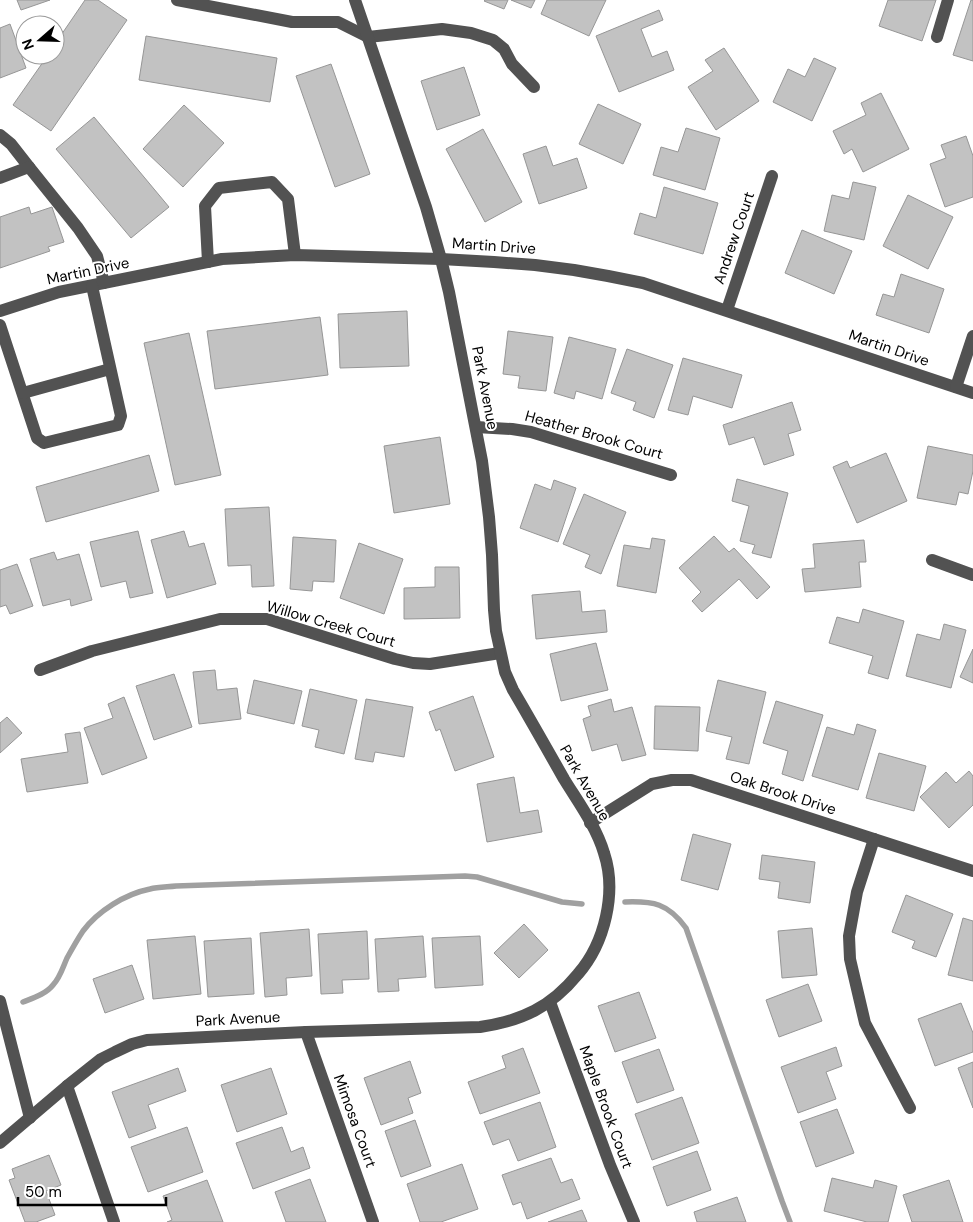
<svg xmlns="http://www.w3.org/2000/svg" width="973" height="1222" font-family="'DM Sans',sans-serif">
	<rect width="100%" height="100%" fill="#fff"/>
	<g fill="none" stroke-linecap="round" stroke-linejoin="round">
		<g stroke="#a0a0a0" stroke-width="5.5">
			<path d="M625 902C653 901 668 903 686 928L782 1201 790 1222"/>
			<path d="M23 1002C33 998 46 994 53 985 60 978 63 967 67 958 72 949 77 940 83 931 98 911 125 894 150 889 158 887 168 887 176 886L465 876 477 877 562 902 582 904"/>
		</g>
	</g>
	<g fill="#c2c2c2" stroke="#969696">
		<path d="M17 0H50L21 10Z"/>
		<path d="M85 0H98L127 20 51 131 13 105 48 55H55V44Z"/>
		<path d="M485 0H508L504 9 484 1Z"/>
		<path d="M511 0H535L531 8Z"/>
		<path d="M547 0H606L589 36 541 14Z"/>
		<path d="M888 0H936L922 41 879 26Z"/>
		<path d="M971 0H973V61L953 55Z"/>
		<path d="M659 10 663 20 641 29 652 57 667 51 674 70 619 92 596 36Z"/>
		<path d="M10 24 26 68 0 78V28Z"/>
		<path d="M146 36 277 58 270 102 139 80Z"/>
		<path d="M724 48 759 101 716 130 688 87 713 71 705 60Z"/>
		<path d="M814 58 836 68 812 121 773 102 788 69 805 77Z"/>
		<path d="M331 64 370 174 335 187 296 76Z"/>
		<path d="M464 67 480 115 437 130 421 81Z"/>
		<path d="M881 93 909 149 863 172 852 149 844 154 833 131 866 115 861 103Z"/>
		<path d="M598 104 641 124 623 164 579 144Z"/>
		<path d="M184 105 224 143 183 187 143 149Z"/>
		<path d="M94 117 169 207 131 238 56 149Z"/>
		<path d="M686 128 720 138 705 190 653 175 661 147 678 152Z"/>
		<path d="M483 129 522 202 485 222 446 149Z"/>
		<path d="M966 136 973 156V197L945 207 930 164 946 158 941 145Z"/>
		<path d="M546 146 553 166 577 158 587 188 539 204 523 154Z"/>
		<path d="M853 182 876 187 864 240 824 231 832 195 849 199Z"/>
		<path d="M664 187 718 203 703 254 634 234 640 213 656 218Z"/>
		<path d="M908 195 953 217 928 269 883 246Z"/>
		<path d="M29 207 31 214 52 207 64 242 48 247 50 251 0 268V217Z"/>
		<path d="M802 230 852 251 834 294 785 273Z"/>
		<path d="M901 274 944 289 929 333 876 315 883 294 894 297Z"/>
		<path d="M407 311 409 366 340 368 338 314Z"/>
		<path d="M320 317 328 375 215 389 207 331Z"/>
		<path d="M508 331 553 337 546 391 518 388 520 376 503 374Z"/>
		<path d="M189 333 221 475 175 485 144 343Z"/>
		<path d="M569 337 616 349 602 399 576 391 574 399 554 393Z"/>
		<path d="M627 349 673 365 654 418 633 410 636 402 611 393Z"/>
		<path d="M683 358 742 375 732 408 693 396 688 415 668 410Z"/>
		<path d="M792 402 801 430 788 434 794 455 764 465 754 437 729 445 723 425Z"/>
		<path d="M440 437 450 504 394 513 384 446Z"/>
		<path d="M928 446 973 455V471L968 494 959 492 956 505 917 498Z"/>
		<path d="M886 453 907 501 857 523 833 467 847 461 850 468Z"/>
		<path d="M149 455 159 491 46 522 36 487Z"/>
		<path d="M737 479 788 493 771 558 752 553 755 545 740 541 749 506 732 501Z"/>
		<path d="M554 480 576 488 558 542 520 528 535 484 551 490Z"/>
		<path d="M584 494 626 512 601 574 585 567 590 555 563 544Z"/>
		<path d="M269 507 274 586 252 587 251 565 228 566 225 509Z"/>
		<path d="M138 531 153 593 130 598 126 581 101 587 90 542Z"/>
		<path d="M184 531 189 547 204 543 216 584 167 598 151 540Z"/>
		<path d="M714 536 729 552 734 548 770 587 757 599 739 579 702 612 692 601 701 592 679 568Z"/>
		<path d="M293 537 336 540 334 582 313 581 312 591 290 589Z"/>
		<path d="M652 538 665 540 656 593 617 586 624 545 650 549Z"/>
		<path d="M864 540 866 562H859L861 587 805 592 802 569 815 568 813 544Z"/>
		<path d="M359 543 403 559 384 614 340 598Z"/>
		<path d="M54 552 57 560 79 554 92 600 71 606 70 599 43 606 30 559Z"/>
		<path d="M17 564 33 606 10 614 6 605 0 607V570Z"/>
		<path d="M435 567H459L460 618 404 619V588L435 587Z"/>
		<path d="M580 591 582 612 605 610 607 632 536 639 532 595Z"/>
		<path d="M863 609 904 621 888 679 868 673 873 656 829 643 837 617 859 623Z"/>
		<path d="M944 624 966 630 951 688 906 676 917 634 940 640Z"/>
		<path d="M596 643 608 690 561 701 550 654Z"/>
		<path d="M973 649V683L960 677Z"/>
		<path d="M215 670 217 690 237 688 241 719 199 724 193 672Z"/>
		<path d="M174 674 192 727 154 740 136 686Z"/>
		<path d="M254 680 302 691 294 724 247 713Z"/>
		<path d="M718 680 766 692 749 764 726 759 732 737 706 731Z"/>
		<path d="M310 689 357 700 344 754 315 747 319 730 302 726Z"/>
		<path d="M473 696 494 757 455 771 440 729 436 731 429 712Z"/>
		<path d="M124 697 147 758 102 775 84 728 113 718 108 704Z"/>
		<path d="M366 699 413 707 404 757 375 752 373 762 355 759Z"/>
		<path d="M611 699 614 712 632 707 646 755 622 761 617 744 592 751 583 719 591 716 588 706Z"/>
		<path d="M776 701 823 715 803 781 782 774 788 751 763 743Z"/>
		<path d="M655 706 700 707 698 751 654 749Z"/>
		<path d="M7 717 22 733 0 753V723Z"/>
		<path d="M857 724 876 730 858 790 812 776 827 727 854 735Z"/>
		<path d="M80 732 88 783 27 792 21 759 68 752 65 734Z"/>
		<path d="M879 753 926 766 914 811 866 798Z"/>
		<path d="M969 771 973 776V805L949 828 920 797 946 772 956 783Z"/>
		<path d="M514 777 520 813 538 810 542 832 487 842 477 784Z"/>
		<path d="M693 834 731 844 718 890 681 880Z"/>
		<path d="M762 855 815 862 810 903 778 898 780 882 759 879Z"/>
		<path d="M906 895 953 914 936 957 912 948 915 941 892 932Z"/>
		<path d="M963 918 973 921V981L948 975Z"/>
		<path d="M524 924 548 950 519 978 494 953Z"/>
		<path d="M812 928 817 975 782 978 778 931Z"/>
		<path d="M309 929 312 976 286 978 287 995 265 997 260 933Z"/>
		<path d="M367 931 369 979 342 980 343 993 321 994 318 934Z"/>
		<path d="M195 936 201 994 153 999 147 940Z"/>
		<path d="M423 936 426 977 398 979 399 991 378 992 375 939Z"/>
		<path d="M480 936 483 985 435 988 432 938Z"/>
		<path d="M251 938 254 994 208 997 204 941Z"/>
		<path d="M132 965 144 999 105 1013 93 979Z"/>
		<path d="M808 984 822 1021 779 1037 766 1000Z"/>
		<path d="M639 992 656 1038 615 1052 598 1006Z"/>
		<path d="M961 1003 973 1033V1052L935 1066 918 1019Z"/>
		<path d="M836 1047 842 1066 826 1072 836 1099 798 1113 781 1067Z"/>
		<path d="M523 1048 540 1093 480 1114 468 1082 506 1068 502 1056Z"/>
		<path d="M659 1049 674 1090 637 1103 622 1062Z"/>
		<path d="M410 1061 421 1093 408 1098 413 1113 381 1125 364 1078Z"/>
		<path d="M973 1062V1108L958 1068Z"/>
		<path d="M178 1068 186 1091 148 1105 156 1128 129 1138 112 1092Z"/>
		<path d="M271 1068 287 1114 237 1132 221 1085Z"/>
		<path d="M682 1097 699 1143 652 1160 635 1114Z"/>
		<path d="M540 1102 556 1147 518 1161 509 1139 493 1145 484 1122Z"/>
		<path d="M837 1109 854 1153 816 1167 800 1122Z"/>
		<path d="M415 1120 431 1166 401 1177 385 1131Z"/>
		<path d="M187 1127 203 1172 148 1192 131 1147Z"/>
		<path d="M282 1127 291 1152 303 1147 310 1168 253 1189 236 1143Z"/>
		<path d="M697 1151 711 1190 667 1206 653 1167Z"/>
		<path d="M49 1155 61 1185 46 1191 55 1215 36 1222H25L9 1180 15 1178 12 1169Z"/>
		<path d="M551 1158 561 1183 572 1179 580 1199 527 1219 521 1202 513 1205 502 1175Z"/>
		<path d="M462 1164 478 1209 441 1222H420L407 1184Z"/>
		<path d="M832 1178 873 1188 875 1180 897 1186 888 1222H867L824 1211Z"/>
		<path d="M310 1179 326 1222H286L275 1192Z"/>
		<path d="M207 1180 223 1222H167L172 1220 163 1196Z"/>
		<path d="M949 1180 963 1222H912L903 1195Z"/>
		<path d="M737 1197 746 1222H697L694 1212Z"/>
		<path d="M582 1210 587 1222H548Z"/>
	</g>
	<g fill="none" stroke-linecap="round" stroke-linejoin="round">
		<g stroke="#525252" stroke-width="12">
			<path d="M177 0 292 22H338L368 37 442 29 471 33 493 40 504 49 512 64 534 87"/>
			<path d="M937 37 948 0"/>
			<path d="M0 135 11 144 29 167 78 228 97 256 104 283"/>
			<path d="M0 178 29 167"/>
			<path d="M208 262 205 206 219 188 272 182 288 199 295 255"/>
			<path d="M727 310 772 176"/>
			<path d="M0 311 59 292 222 259 295 255 441 259 494 262 535 265 574 270 608 276 643 283 973 393"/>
			<path d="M0 325 37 438 44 443 118 425 121 416 92 286"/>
			<path d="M956 387 973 336"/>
			<path d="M23 393 110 369"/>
			<path d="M476 427 512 429 531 432 671 475"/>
			<path d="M932 560 973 575"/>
			<path d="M40 670 92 651 220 619H267L395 659 413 663 430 664 500 653"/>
			<path d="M590 823 652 784 672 780H691L973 871"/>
			<path d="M874 839 857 892 849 936 850 959 865 1023 910 1108"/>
			<path d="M0 1001 30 1118"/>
			<path d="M550 1002 610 1165 634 1222"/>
			<path d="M306 1032 373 1222"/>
			<path d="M67 1086 114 1222"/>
			<path d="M0 1143 67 1086 101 1059 115 1052 132 1044 147 1040 306 1032 480 1027C522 1021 551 1007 578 974 605 943 617 892 604 853 596 826 578 802 564 779 547 749 530 719 513 690L505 672 496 631 494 610 492 555 489 517 482 461 449 292 441 259 426 207 355 0"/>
		</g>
	</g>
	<g text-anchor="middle" stroke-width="4" stroke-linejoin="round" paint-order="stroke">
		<g font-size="15" fill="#000" stroke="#fff">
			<text transform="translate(734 238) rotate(-71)" y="5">Andrew Court</text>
			<text transform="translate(494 246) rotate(4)" y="5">Martin Drive</text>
			<text transform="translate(88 271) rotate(-12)" y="5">Martin Drive</text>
			<text transform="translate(889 348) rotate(19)" y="5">Martin Drive</text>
			<text transform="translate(485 388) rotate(79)" y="5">Park Avenue</text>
			<text transform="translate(594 435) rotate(16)" y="5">Heather Brook Court</text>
			<text transform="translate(331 624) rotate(16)" y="5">Willow Creek Court</text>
			<text transform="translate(585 783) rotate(60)" y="5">Park Avenue</text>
			<text transform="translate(783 793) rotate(18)" y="5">Oak Brook Drive</text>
			<text transform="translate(238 1019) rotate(-3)" y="5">Park Avenue</text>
			<text transform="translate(606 1107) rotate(70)" y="5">Maple Brook Court</text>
			<text transform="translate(355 1121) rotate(70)" y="5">Mimosa Court</text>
		</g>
	</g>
	<g transform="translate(40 40) rotate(250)"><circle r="24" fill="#ffffff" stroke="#999999"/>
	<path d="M0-4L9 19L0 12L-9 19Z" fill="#000000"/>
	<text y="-8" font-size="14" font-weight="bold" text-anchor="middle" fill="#000000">N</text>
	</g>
	<path d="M18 1197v8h148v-8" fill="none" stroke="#000000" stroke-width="2.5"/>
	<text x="25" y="1197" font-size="15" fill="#000000" stroke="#ffffff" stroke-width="4" paint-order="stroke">50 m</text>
</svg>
